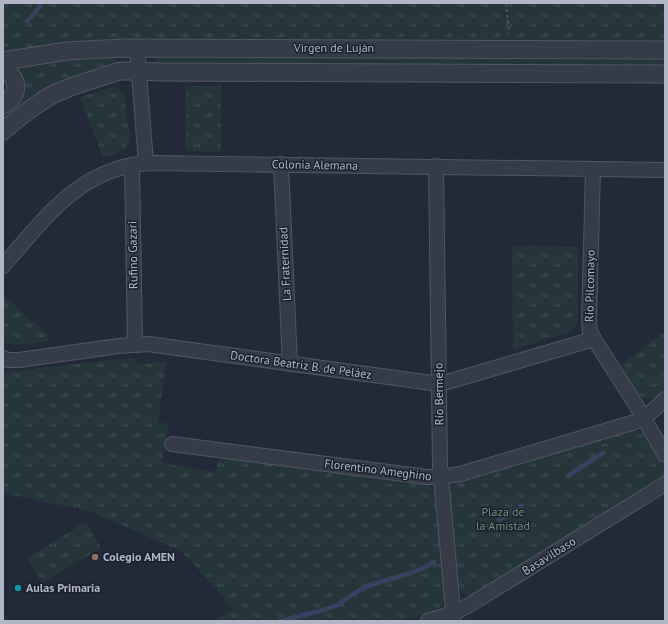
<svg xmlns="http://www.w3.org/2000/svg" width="668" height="624" font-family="'PT Sans',sans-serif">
	<defs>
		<pattern id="grass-tufts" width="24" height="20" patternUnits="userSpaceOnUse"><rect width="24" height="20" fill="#25363a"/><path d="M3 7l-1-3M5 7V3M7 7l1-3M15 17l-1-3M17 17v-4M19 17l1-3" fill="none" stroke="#425155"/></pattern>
	</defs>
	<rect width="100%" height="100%" fill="#222938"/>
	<g fill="url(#grass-tufts)">
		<path d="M3 3H665V43L3 54Z"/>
		<path d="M157 56 665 57V66L160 64 158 63 156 61Z"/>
		<path d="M114 57 116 61 113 64 53 86 3 122V110L14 67 57 60Z"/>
		<path d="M115 86 124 92 130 139 125 149 103 158 80 97Z"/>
		<path d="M186 86H221V152L186 151Z"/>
		<path d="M512 246 578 247V323L569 333 513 349Z"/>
		<path d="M3 294 47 335 48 341 15 345 3 342Z"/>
		<path d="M665 331V389C661 393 657 397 652 399 649 400 645 399 642 397 637 394 624 372 620 365Z"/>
		<path d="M132 358 140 364 166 361 158 422 168 424 162 463 215 472 218 460 221 458 225 457 424 483C431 486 435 490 437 498L444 598 442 606 437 610 402 621H213L233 609 190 560 180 551 92 512 75 508 3 493V372Z"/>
		<path d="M635 430 640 431 644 435 664 467V474L659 480 473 594C465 597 460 593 458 586L450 490 452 486 458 481Z"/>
		<path d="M86 522 101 548 42 583 27 558Z"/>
	</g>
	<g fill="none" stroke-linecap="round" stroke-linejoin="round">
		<g stroke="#36425f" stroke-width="4.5">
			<path d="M27 21C33 16 38 11 41 3"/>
			<path d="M568 476 603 453"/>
			<path d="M499 520 521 506"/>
			<path d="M280 621 327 609 338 605 356 592 370 585 411 573 423 568 434 562"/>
		</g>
		<defs>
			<g id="minor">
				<path d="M137 48 146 163"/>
				<path d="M281 164 290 364"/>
				<path d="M132 165 135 345"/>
				<path d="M436 166 440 466 454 621"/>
				<path d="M593 169 589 321 590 332 594 339 636 405 665 455"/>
				<path d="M3 266C45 218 82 165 152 163L665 170"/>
				<path d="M3 358 8 360H19L119 346 148 344 432 383 447 382 594 339"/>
				<path d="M172 444 427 477H441L460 474 635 422 648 415 665 399"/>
				<path d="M428 621 454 613 471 604 665 484"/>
			</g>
			<g id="tertiary">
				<path d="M3 61 67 51 123 48 665 50"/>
				<path d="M3 68C20 80 20 94 3 105"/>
				<path d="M3 131 21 116 42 101 52 95 73 86 120 71H138L160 72 665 74"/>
			</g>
		</defs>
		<use href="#minor" stroke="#505663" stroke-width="16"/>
		<use href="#tertiary" stroke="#505663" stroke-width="19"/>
		<path stroke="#415257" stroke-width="2.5" stroke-dasharray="3 3" stroke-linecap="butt" d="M506 3 509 34"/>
		<use href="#minor" stroke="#353b49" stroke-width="14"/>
		<use href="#tertiary" stroke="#353b49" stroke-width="17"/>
	</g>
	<circle fill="#8d6e63" stroke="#1b202d" stroke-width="1.5" cx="95" cy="557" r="4"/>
	<circle fill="#0f9aa8" stroke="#1b202d" stroke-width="1.5" cx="18" cy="588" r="4"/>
	<g text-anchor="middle" stroke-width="3" stroke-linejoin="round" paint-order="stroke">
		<g font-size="12" fill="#b0b6c5" stroke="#1b202d">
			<text x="334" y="52">Virgen de Luján</text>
			<text transform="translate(315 165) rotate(1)" y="4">Colonia Alemana</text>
			<text transform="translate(133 255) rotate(-91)" y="4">Rufino Gazari</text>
			<text transform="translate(285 264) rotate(-93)" y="4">La Fraternidad</text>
			<text transform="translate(590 286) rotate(-89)" y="4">Río Pilcomayo</text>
			<text transform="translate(301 365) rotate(8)" y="4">Doctora Beatriz B. de Peláez</text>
			<text transform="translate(439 394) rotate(-91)" y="4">Río Bermejo</text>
			<text transform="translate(378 470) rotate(7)" y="4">Florentino Ameghino</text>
			<text transform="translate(549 556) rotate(-32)" y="4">Basavilbaso</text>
		</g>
		<g font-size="12" fill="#689577" stroke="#1b202d">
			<text x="503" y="516">Plaza de<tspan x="503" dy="14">la Amistad</tspan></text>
		</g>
		<g font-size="12" font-weight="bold" fill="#b0b6c5" stroke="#1b202d" text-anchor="start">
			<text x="103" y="561">Colegio AMEN</text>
			<text x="26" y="592">Aulas Primaria</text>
		</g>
	</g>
	<rect width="668" height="624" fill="none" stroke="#b0b6c5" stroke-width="8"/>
</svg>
